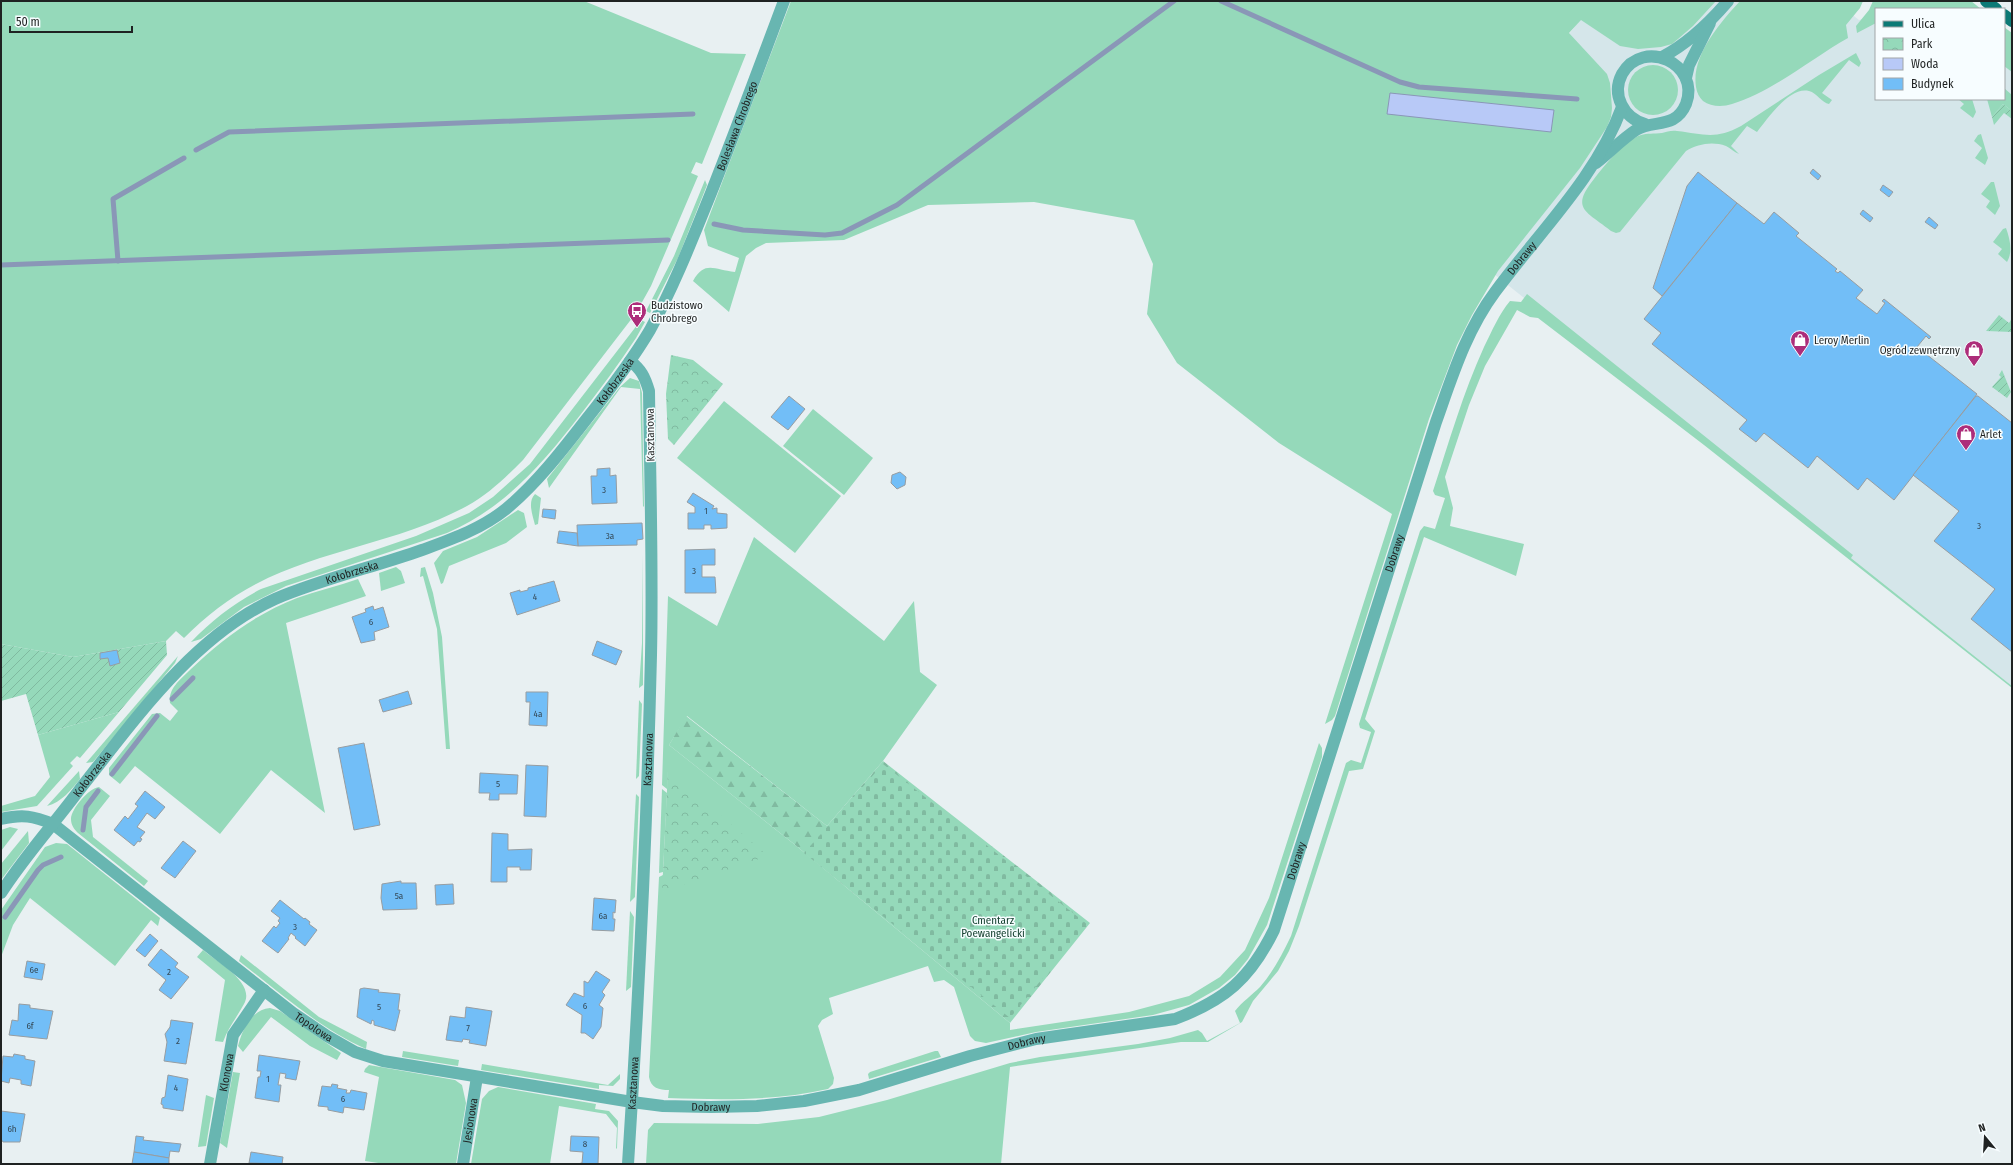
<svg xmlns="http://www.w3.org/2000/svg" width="2013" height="1165" font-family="'Fira Sans Condensed',sans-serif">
	<defs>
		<pattern id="forest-firs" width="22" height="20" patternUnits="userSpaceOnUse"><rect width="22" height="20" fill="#95d9ba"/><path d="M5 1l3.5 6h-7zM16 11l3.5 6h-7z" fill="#80baa0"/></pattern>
		<pattern id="cemetery-stones" width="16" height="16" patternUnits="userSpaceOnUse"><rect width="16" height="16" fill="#95d9ba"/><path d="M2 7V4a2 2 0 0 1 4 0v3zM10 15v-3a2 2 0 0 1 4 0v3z" fill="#80baa0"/></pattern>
		<pattern id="park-crowns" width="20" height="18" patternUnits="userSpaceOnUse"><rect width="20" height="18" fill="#95d9ba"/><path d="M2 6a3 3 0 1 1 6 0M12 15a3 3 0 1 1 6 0" fill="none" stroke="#80baa0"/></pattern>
		<pattern id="garden-furrows" width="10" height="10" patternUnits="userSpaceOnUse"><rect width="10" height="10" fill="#95d9ba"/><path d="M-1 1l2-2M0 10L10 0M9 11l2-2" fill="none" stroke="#80baa0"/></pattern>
	</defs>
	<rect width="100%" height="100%" fill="#e8f0f2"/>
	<path fill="#d5e6ea" d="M1695 1H1835L1859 20 1876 15V99H2004V57L2012 64V686L1484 266 1569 34 1581 19Z"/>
	<g fill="#95d9ba">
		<path d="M1 1H584L711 53 746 54 702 164 696 162 691 173 698 176 651 286 636 313 523 460C506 477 489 494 467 506 401 542 323 549 256 584 229 598 206 616 184 638L176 631 166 641 73 657 1 644Z"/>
		<path d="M791 1H1716L1693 26 1678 39 1672 44 1661 47 1638 49 1620 46 1581 20 1569 33 1607 74 1610 83 1612 108 1611 117 1607 127 1580 168 1498 271 1472 315 1457 345 1429 419 1335 716 1332 720 1325 724 1392 514 1279 443 1177 363 1147 314 1153 264 1134 220 1034 202 928 205 844 240 766 243 756 248 746 256 729 312 693 281C705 260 714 270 735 272L739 258 708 246 704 230Z"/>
		<path d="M1740 1H1863L1860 8 1846 25 1848 38C1812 58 1771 93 1732 104 1723 107 1711 107 1703 101 1699 97 1697 93 1696 87 1691 56 1720 23 1740 1Z"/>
		<path d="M1873 1H1971L1981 9H1876V23L1857 33 1856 26 1869 10Z"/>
		<path d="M2004 27 2012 33V72L2004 66Z"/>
		<path d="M1856 53 1861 63 1859 67 1849 60 1822 93 1832 100 1829 104C1822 103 1817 93 1809 91 1789 86 1767 120 1757 132L1747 126 1731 146 1739 154C1734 152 1730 148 1726 146 1712 141 1698 144 1686 151L1620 232 1616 233 1611 231C1586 211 1570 209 1594 179 1605 165 1624 141 1641 135 1647 133 1654 134 1662 133 1667 132 1671 130 1677 131 1703 134 1716 140 1741 126L1819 75Z"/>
		<circle cx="1653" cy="90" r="25"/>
		<path d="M2004 88 2012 95V111L2003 104 1992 117 1987 99H2004Z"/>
		<path d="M1958 99H1972L1976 112 1973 118 1960 108 1964 104Z"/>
		<path d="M1981 134 1988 158 1985 165 1975 158 1982 148 1974 141 1978 135Z"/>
		<path d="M705 180 707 185 678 258 650 313 646 311 674 256Z"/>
		<path d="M1991 182H1994L2000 206 1995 215 1986 207 1990 201 1981 194Z"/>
		<path d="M2006 228C2010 239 2013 252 2007 262L1998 254 2002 249 1993 242 2003 229Z"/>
		<path d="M1527 294 1853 555 1851 558 2012 686V688L1704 445 1538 318 1530 317 1517 310 1485 366 1469 405 1445 477 1453 508 1450 526 1524 544 1516 576 1424 537 1365 719 1375 731 1363 769 1349 771 1299 926 1289 951 1278 971 1253 1001 1242 1022 1208 1042H1181L1010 1067 1001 1164H646L648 1130 654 1123 758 1124 819 1117 887 1100 1010 1063 1040 1057 1138 1044 1170 1038 1198 1030 1202 1033 1207 1041 1240 1023 1235 1011C1242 1002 1252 995 1260 987 1273 972 1282 955 1291 936L1346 763 1351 760 1361 763 1371 732 1360 728 1359 724 1420 531 1424 526 1435 529 1445 498 1435 495 1433 491C1449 442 1463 393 1484 347 1492 331 1499 314 1510 301L1521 302Z"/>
		<path d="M641 320 645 322 636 338C619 364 600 389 581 414 543 463 505 508 447 533L286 586 244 607 201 639 191 642C212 620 234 603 261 589L416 536 469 513 493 497 530 464Z"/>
		<path d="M630 378 639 381 642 393 644 506 643 507 640 389 621 387 549 488 547 479 620 387Z"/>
		<path d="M724 401 841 496 795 553 677 458Z"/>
		<path d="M813 409 873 458 844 495 783 446Z"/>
		<path d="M535 494 541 498 538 524 535 525C533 516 527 502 535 494Z"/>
		<path d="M518 510 524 513 527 527 506 543 449 566 443 583 441 584 434 563 443 551 477 537Z"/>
		<path d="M754 537 884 641 914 601 920 672 937 685 883 761 827 826 687 716 669 745 794 844 1010 1023V1030L1129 1012 1189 996 1220 977 1245 950 1269 898 1319 743 1322 748V757L1267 925 1248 959 1235 975 1219 988 1189 1005 1153 1015 1036 1032 986 1043 975 1041 970 1036 954 987 944 980 934 982 928 966 829 998 833 1014 822 1020 818 1026 834 1078 833 1084 828 1089C775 1101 722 1100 668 1098L669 1090C659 1090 651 1088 649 1077L659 877 663 875V892L668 771 667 789 662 785 668 596 717 626Z"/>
		<path d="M643 554V685L639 688 642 643Z"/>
		<path d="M396 567 401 571 405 583 381 591 379 573Z"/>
		<path d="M425 567 433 593 442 637 450 749H446L437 629 423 576 420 577 421 568Z"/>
		<path d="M358 579 366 596 286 623 325 813 271 770 220 834 135 766 120 784 109 775V768L152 714 160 713 170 721 178 711 170 703C168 688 181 679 191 669 222 639 256 614 297 598 317 591 338 586 358 579Z"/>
		<path d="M178 656 175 663 93 762 86 763Z"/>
		<path d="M639 700 642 704 639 776 636 779Z"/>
		<path d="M119 712 80 758 77 756 70 763 73 766 37 806 1 812V806L35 796 50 777 38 735Z"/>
		<path d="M79 771 80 779C71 790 62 802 47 806Z"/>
		<path d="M99 787 110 796 91 820 93 837 148 881 144 886 78 833C74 829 71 825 71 819 71 809 89 788 99 787Z"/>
		<path d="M662 789 667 793 663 872 659 873Z"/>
		<path d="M636 794 639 797 635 897 630 902Z"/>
		<path d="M10 827 18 829 1 851V830Z"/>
		<path d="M28 831 29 843 1 880V864Z"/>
		<path d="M56 843 67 844 160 918 158 926 151 920 115 966 30 898 13 925 1 957V910L45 847Z"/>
		<path d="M630 911 634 917 631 987 626 991Z"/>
		<path d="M203 950C217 962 256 983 244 1004 237 1017 228 1028 223 1042L215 1041 225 980 197 957Z"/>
		<path d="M241 955 319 1017 367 1042 366 1049C319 1028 279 992 239 961Z"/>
		<path d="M270 1008 280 1011 341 1053 337 1060 310 1046 271 1017 243 1052 238 1046C242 1030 252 1009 270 1008Z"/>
		<path d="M403 1051 459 1060 458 1066 402 1057Z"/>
		<path d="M935 1051H938L941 1057 869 1079 868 1074 870 1072Z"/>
		<path d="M482 1064 608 1085 620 1074V1079L613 1086 599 1085V1089L481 1070Z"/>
		<path d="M369 1065 455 1080 462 1085 466 1103 456 1164H385L365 1161 379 1077 364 1072 365 1069Z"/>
		<path d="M233 1072 240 1073 227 1148 220 1143Z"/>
		<path d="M498 1087 596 1104 595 1109 609 1111 618 1121 617 1148 616 1149 617 1128 606 1114 559 1106 550 1164H471L482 1099 489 1091Z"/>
		<path d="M206 1095 214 1098 206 1146 198 1147Z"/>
	</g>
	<path fill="url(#forest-firs)" d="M686 716 827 826 883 761 1090 923 1010 1023 794 844 669 745Z"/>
	<path fill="url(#cemetery-stones)" d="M883 764 1087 924 1010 1018 804 853Z"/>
	<g fill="url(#park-crowns)">
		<path d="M671 355 693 360 723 384 674 445 668 439 666 394Z"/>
		<path d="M668 770 768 856 662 892Z"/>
	</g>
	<g fill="url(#garden-furrows)">
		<path d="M2003 104 2012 111V119L2004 113 1994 125 1992 117Z"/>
		<path d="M1999 315 2009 323 2012 318V332L1986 331Z"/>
		<path d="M2002 370 2011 392 2007 398 1992 387 2001 377 1999 375Z"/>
		<path d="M166 641 167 655 119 712 38 735 26 694 1 701V644L73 657Z"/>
	</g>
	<path fill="#b8c9f7" stroke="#8a97b7" d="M1390 93 1554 110 1551 132 1387 114Z"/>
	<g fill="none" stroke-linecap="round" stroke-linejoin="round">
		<g stroke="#8a97b7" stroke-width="5">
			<path d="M1221 1 1400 82 1419 87 1577 99"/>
			<path d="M196 150 229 132 693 114"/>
			<path d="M714 224 743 230 825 235 842 233 897 205 1174 1"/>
			<path d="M118 261 113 199 184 158"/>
			<path d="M1 265 668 240"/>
			<path d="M172 699 193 678"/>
			<path d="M112 774 157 716"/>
			<path d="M83 830 86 807 98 791"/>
			<path d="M5 917 38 870 43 865 61 857"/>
		</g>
	</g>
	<g fill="#72bef7" stroke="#979da1">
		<path d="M1813 169 1821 176 1818 180 1810 173Z"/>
		<path d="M1698 172 1737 203 1662 296 1653 288 1687 186Z"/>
		<path d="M1883 185 1893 192 1889 197 1880 190Z"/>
		<path d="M1737 203 1764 224 1774 212 1799 233 1796 236 1837 269 1835 271 1838 273 1840 271 1863 290 1856 298 1877 314 1885 303 1882 301 1884 299 1931 337 1929 339 1926 336 1917 347 1977 394 1894 500 1867 478 1858 490 1817 456 1808 468 1764 433 1756 442 1739 429 1747 420 1652 344 1661 333 1644 319Z"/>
		<path d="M1863 210 1873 218 1870 222 1860 214Z"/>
		<path d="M1929 217 1938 225 1935 229 1925 222Z"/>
		<path d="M789 396 805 409 788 430 771 417Z"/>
		<path d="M1976 396H1978L2012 423V652L1971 619 1995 589 1934 541 1959 511 1913 475Z"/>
		<path d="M610 468V476L616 475 617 503 592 504 591 476H597V469Z"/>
		<path d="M900 472 906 477 905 485 897 489 891 483 892 475Z"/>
		<path d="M693 493 714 506 712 509 717 508V513L727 514V528L711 529V525H704V529H688V513H695V507L687 502Z"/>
		<path d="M543 509 556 510 555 519 542 517Z"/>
		<path d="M642 523 643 539 637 540V545L578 546 577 525Z"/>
		<path d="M559 531 577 533 578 546 557 543Z"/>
		<path d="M715 549V565H702V577H715L716 593H685V550Z"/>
		<path d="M554 581 560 601 517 615 510 593 520 590V592L528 590V588Z"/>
		<path d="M373 606 374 610 383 607 389 627 374 632 375 640 361 643 352 617 366 612 365 609Z"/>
		<path d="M597 641 622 651 616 665 592 655Z"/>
		<path d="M117 650 120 663 110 666 108 658 100 659V653Z"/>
		<path d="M408 691 412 704 383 712 379 700Z"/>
		<path d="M526 692H548L547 726 529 725 530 702H526Z"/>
		<path d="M364 743 380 825 354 830 338 748Z"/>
		<path d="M526 765 548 766 546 817 524 816Z"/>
		<path d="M480 773 518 775 517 794H499V800H489L490 793H479Z"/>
		<path d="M145 791 165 807 155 819 147 813 137 827 145 832 140 838 142 839 140 842 138 841 134 846 114 830 125 816 128 819 138 806 135 804Z"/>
		<path d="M492 833 508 834V850L532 849 531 870H520V867H507V882H491Z"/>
		<path d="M183 841 196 851 175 878 161 868Z"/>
		<path d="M401 881V883H416L417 909 383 910 381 898 382 884Z"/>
		<path d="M453 884 454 904 436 905 435 885Z"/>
		<path d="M594 898 616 900 615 913 613 912V919H615L614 931 592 930Z"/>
		<path d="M280 900 304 919 305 918 310 922 309 924 317 930 305 946 295 938 296 937 291 933 288 938 289 939 278 953 262 941 274 926 276 928 280 923 278 921 280 918 271 911Z"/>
		<path d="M150 934 158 941 145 957 136 950Z"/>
		<path d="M161 949 178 963 175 967 189 977 171 999 159 990 166 980 148 965Z"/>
		<path d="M27 961 45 964 42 980 24 977Z"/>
		<path d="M596 971 610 980 602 992 605 995 599 1005 603 1008 601 1027 593 1039 585 1033H581L582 1015 566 1005 574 993 584 997V981L588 983Z"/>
		<path d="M364 988 379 990 378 992 400 994 398 1010H400L395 1031 374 1025V1021L372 1020 371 1024 357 1017 360 989Z"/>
		<path d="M19 1004 30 1005V1008L53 1011 47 1039 9 1035 12 1020 18 1021Z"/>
		<path d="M466 1007 492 1011 486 1046 469 1043 470 1040 463 1039 462 1042 446 1040 450 1016 465 1018Z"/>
		<path d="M171 1020 193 1023 186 1064 164 1061 167 1042 165 1034 170 1027Z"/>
		<path d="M14 1054 25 1056V1059L35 1061 31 1086 21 1084V1080L10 1078 9 1083 1 1081 3 1056 13 1057Z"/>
		<path d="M259 1055 300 1061 296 1080 285 1078 286 1074 280 1073 278 1085H281L279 1102 255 1098 258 1077H260L261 1071H257Z"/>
		<path d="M168 1075 188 1079 183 1111 163 1108V1105L161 1104 162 1098 165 1097Z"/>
		<path d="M332 1084 338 1085 337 1088 347 1090 346 1093H350L351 1090 367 1093 364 1110 344 1107 343 1113 328 1110V1107L318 1106 322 1086 331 1087Z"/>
		<path d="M1 1111 25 1114 20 1142H3L1 1139Z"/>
		<path d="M136 1136 144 1137 143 1140 181 1144 179 1152 170 1151 169 1158 134 1152Z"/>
		<path d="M571 1136 599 1137 598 1164H577L582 1163 583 1152 570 1151Z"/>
		<path d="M134 1152 169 1158V1164H132Z"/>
		<path d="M251 1152 283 1157 282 1164 249 1163Z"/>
	</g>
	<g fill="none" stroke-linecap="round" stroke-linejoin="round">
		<g stroke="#68b6b1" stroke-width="12">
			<path d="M1662 57C1687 44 1710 22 1728 1"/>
			<path d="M1686 78 1689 65 1710 23"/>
			<path d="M1596 163C1609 153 1622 139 1636 130 1653 119 1675 130 1686 104 1701 64 1643 37 1622 74 1611 95 1624 118 1645 124"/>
			<path id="s1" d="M1 819C23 814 33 816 53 824L293 1013 327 1036 355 1052 383 1061 632 1102 663 1106 711 1107 757 1106 804 1101 859 1090 970 1056 1036 1039 1175 1019C1225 1000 1250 979 1274 930L1436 422C1452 377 1466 331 1495 292 1539 232 1596 178 1622 107"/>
			<path id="s2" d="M1 893C24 857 54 824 80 789 134 721 193 636 275 599 322 579 374 567 422 550 452 539 481 529 506 509 536 484 561 452 585 421 608 392 631 362 650 330 674 286 692 240 711 193 736 130 760 65 784 1"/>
			<path id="s3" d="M210 1164 233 1035 264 990"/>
			<path id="s4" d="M463 1164 477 1077"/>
			<path id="s5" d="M628 1164C639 995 647 825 651 655 653 567 650 479 649 391 645 377 641 369 630 361"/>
		</g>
		<g stroke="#0c7a76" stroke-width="12">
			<path d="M1986 1 1996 9"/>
			<path d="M2004 15 2012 21"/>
		</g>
	</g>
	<defs>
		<symbol id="bus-pin" viewBox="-11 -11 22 30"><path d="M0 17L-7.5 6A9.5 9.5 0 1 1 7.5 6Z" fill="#ad2d7a" stroke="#f7fdff"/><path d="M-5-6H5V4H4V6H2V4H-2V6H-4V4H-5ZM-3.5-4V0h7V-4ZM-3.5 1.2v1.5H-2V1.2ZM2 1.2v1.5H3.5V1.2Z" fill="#fff"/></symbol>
		<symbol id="shop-pin" viewBox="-11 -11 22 30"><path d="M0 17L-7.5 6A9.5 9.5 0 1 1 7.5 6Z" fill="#ad2d7a" stroke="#f7fdff"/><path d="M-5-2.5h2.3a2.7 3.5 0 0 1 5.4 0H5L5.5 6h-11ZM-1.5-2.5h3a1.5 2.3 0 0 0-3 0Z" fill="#fff"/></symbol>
	</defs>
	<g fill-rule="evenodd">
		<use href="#bus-pin" x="626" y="300" width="22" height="30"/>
		<use href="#shop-pin" x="1789" y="329" width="22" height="30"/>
		<use href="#shop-pin" x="1963" y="339" width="22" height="30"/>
		<use href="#shop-pin" x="1955" y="423" width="22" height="30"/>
	</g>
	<g text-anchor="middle" stroke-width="3" stroke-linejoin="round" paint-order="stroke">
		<g font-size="9" fill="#344957">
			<text x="604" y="493">3</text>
			<text x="706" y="514">1</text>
			<text x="1979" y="529">3</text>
			<text x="610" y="539">3a</text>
			<text x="694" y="574">3</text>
			<text x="535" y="600">4</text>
			<text x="371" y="625">6</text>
			<text x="538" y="717">4a</text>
			<text x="498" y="787">5</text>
			<text x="399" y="899">5a</text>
			<text x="603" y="919">6a</text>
			<text x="295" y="930">3</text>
			<text x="34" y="973">6e</text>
			<text x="169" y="975">2</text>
			<text x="585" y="1009">6</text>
			<text x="379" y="1010">5</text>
			<text x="30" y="1029">6f</text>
			<text x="468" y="1031">7</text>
			<text x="178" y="1044">2</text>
			<text x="268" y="1082">1</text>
			<text x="176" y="1091">4</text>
			<text x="343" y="1102">6</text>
			<text x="12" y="1132">6h</text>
			<text x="585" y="1147">8</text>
		</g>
		<g font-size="11" fill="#1f2222" stroke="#f7fdff">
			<text dy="4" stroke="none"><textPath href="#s2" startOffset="1107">Bolesława Chrobrego</textPath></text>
			<text dy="4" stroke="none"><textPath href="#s1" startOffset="2124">Dobrawy</textPath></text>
			<text dy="4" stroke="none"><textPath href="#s2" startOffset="823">Kołobrzeska</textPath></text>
			<text transform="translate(650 435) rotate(-91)" y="4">Kasztanowa</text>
			<text dy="4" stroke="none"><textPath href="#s1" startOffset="1800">Dobrawy</textPath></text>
			<text dy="4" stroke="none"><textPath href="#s2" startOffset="487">Kołobrzeska</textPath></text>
			<text dy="4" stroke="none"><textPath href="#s5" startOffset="405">Kasztanowa</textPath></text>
			<text dy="4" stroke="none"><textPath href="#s2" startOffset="150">Kołobrzeska</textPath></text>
			<text dy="4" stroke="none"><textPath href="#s1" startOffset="1477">Dobrawy</textPath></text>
			<text dy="4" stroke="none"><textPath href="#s1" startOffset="384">Topolowa</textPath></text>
			<text dy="4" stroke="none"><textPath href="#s1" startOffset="1117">Dobrawy</textPath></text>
			<text dy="4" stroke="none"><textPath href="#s3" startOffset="93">Klonowa</textPath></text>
			<text dy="4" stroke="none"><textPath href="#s5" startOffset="81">Kasztanowa</textPath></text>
			<text dy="4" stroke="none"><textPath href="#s1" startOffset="793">Dobrawy</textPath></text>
			<text dy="4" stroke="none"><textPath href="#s4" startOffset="44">Jesionowa</textPath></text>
		</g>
		<g font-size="11" fill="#1f2222" stroke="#f7fdff" text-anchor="start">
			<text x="651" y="309">Budzistowo<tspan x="651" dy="13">Chrobrego</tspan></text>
			<text x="1814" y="344">Leroy Merlin</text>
			<text x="1960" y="354" text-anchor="end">Ogród zewnętrzny</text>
			<text x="1980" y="438">Arlet</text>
		</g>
		<g font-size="11" fill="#154130" stroke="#f7fdff">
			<text x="993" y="924">Cmentarz<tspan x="993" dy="13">Poewangelicki</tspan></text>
		</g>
	</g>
	<rect width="2013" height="1165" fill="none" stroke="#1f2222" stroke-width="4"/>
	<rect x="1875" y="8" width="130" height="92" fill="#f7fdff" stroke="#a1a5a7"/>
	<rect x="1883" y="21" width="20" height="6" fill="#0c7a76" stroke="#a1a5a7"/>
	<text x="1911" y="28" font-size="12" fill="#1f2222">Ulica</text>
	<rect x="1883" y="38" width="20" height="12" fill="url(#park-crowns)" stroke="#a1a5a7"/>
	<text x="1911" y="48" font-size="12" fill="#1f2222">Park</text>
	<rect x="1883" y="58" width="20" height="12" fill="#b8c9f7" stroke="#a1a5a7"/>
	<text x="1911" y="68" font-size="12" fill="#1f2222">Woda</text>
	<rect x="1883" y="78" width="20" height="12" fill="#72bef7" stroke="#a1a5a7"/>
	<text x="1911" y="88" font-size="12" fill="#1f2222">Budynek</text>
	<g transform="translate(1985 1137) rotate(342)" stroke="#f7fdff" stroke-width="3" paint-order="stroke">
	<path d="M0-3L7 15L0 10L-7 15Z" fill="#1f2222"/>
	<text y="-6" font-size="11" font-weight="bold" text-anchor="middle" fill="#1f2222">N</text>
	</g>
	<path d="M10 26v6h122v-6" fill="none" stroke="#1f2222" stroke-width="2"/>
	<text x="16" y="26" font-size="12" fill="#1f2222" stroke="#f7fdff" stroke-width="3" paint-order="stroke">50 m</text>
</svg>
